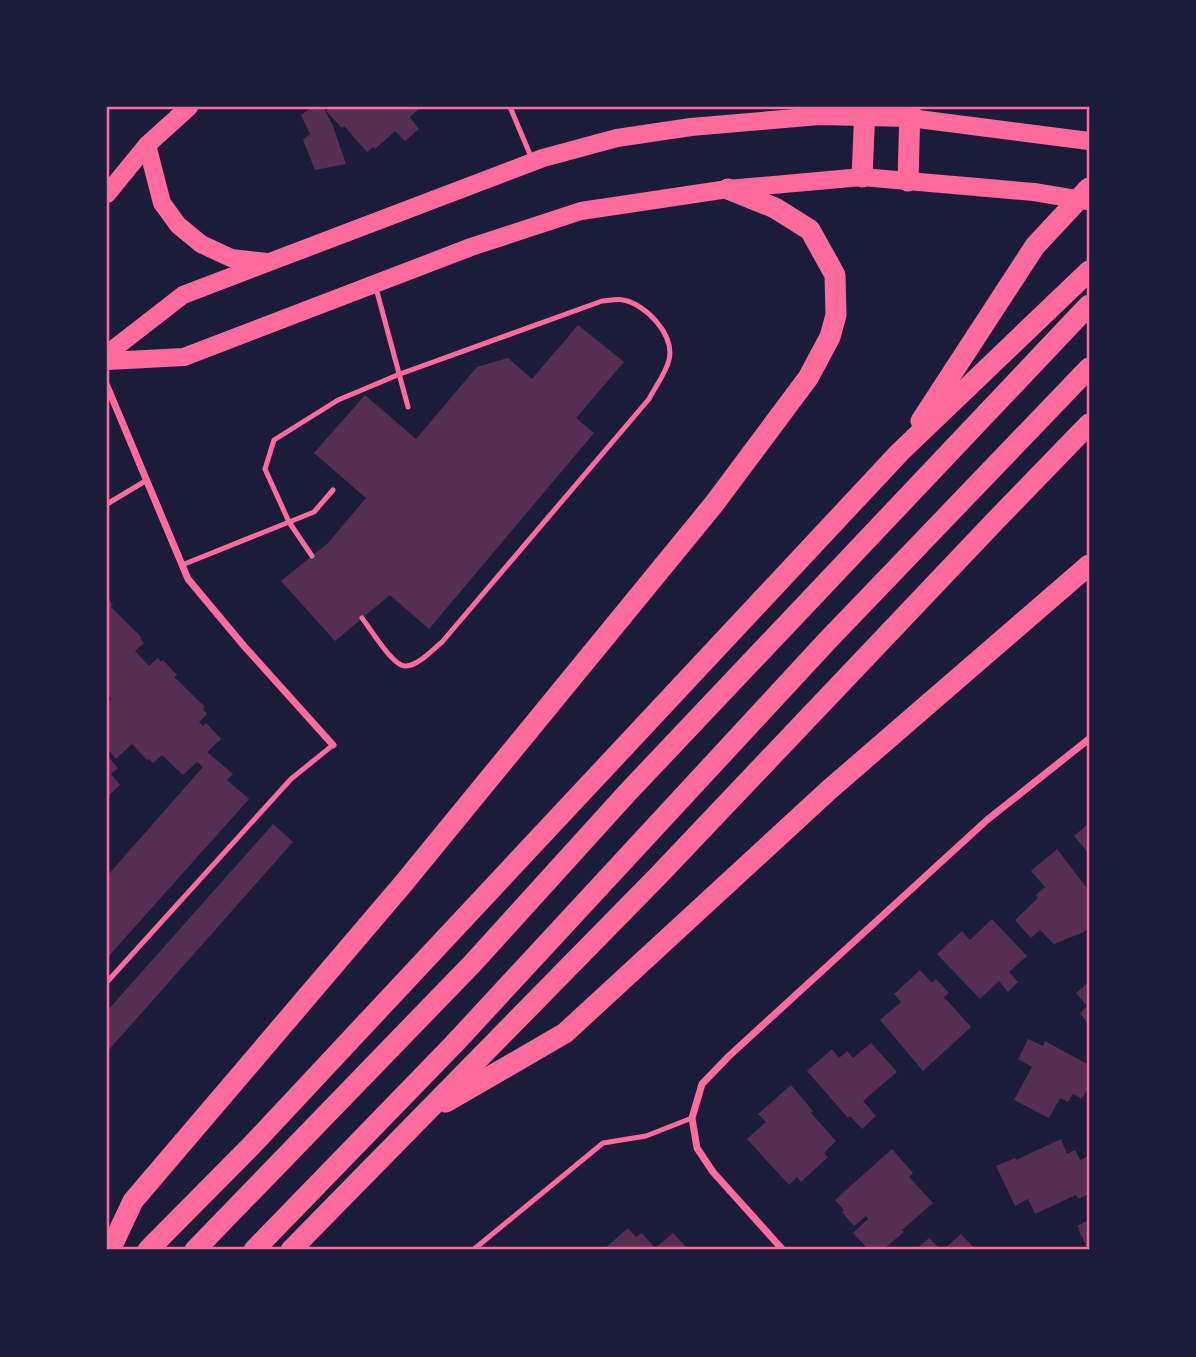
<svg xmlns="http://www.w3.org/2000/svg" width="1196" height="1357" font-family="'PT Sans Narrow',sans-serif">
	<rect width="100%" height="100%" fill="#1b1b3a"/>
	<g fill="#542f53">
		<path d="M312 107H323L333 126 346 164 315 170 303 140 310 134 301 115Z"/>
		<path d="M330 107H421L410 117 419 129 405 141 395 131 375 149 373 147 367 152 344 126 342 128 326 111Z"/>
		<path d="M578 325 624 362 576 418 594 433 429 629 390 595 335 641 281 581 328 543 366 498 314 453 365 395 416 439 477 367 508 358 532 379Z"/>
		<path d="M107 597 113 605 111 607 141 637 140 638 144 643 135 651 149 666 158 658 161 662 163 660 177 675 174 677 205 707 203 709 207 714 199 722 203 726 206 723 221 739 207 752 233 774 227 780 249 799 107 958V876L203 767 197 762 183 775 162 755 153 763 149 759 147 760 132 744 116 759 107 748V703L111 699 107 694Z"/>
		<path d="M107 755 118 768 111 774 120 785 107 797Z"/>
		<path d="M1089 823V854L1074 836Z"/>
		<path d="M273 824 293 842 107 1052V1011Z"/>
		<path d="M1057 849 1089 891V927L1084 932 1054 944 1040 930 1031 938 1015 920 1038 898 1036 895 1045 887 1031 871Z"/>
		<path d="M992 919 1027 956 1009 972 1018 982 1008 992 999 981 980 999 937 954 962 931 970 940Z"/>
		<path d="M920 970 932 983 936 979 949 993 944 997 971 1027 923 1071 880 1020 901 1002 894 994Z"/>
		<path d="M1089 982V1025L1080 1013 1087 1006 1076 993Z"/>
		<path d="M1028 1039 1043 1046 1045 1041 1089 1065V1086L1082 1099 1073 1094 1068 1102 1060 1098 1049 1118 1014 1100 1032 1067 1018 1059Z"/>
		<path d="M871 1043 897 1072 863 1101 876 1116 862 1129 850 1116 848 1118 807 1071 832 1049 839 1058 847 1051 853 1058Z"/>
		<path d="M791 1085 813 1111 811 1113 836 1141 824 1153 828 1157 801 1182 797 1177 789 1185 747 1139 766 1122 758 1114Z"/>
		<path d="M1061 1139 1067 1154 1075 1150 1080 1160 1089 1156V1194L1078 1199 1076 1195 1035 1214 1028 1199 1015 1206 996 1166 1015 1158 1016 1160Z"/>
		<path d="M892 1149 913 1173 909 1177 933 1203 902 1230 904 1232 885 1248 887 1250H869L853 1233 868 1219 866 1216 854 1226 842 1212 844 1210 835 1200Z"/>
		<path d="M1089 1220V1250H1088L1077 1226Z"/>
		<path d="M628 1228 636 1237 642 1233 655 1248 673 1233 689 1250H603Z"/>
		<path d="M961 1234 976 1250H943Z"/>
		<path d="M929 1238 941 1250H915Z"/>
	</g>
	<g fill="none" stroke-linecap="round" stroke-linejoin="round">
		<g stroke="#ff6b9d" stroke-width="5">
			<path d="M510 107 532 159"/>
			<path d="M376 288 408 407"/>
			<path d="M107 504 147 480"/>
			<path d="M312 556 289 522 265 469 274 440 338 400 400 374 602 301C608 301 617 298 623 300 646 304 675 335 669 360 666 373 655 387 649 399L442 642C432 650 419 665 406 666 393 667 370 628 362 618"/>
			<path d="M182 565 314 512 333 490"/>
			<path d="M107 982 291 779 333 745"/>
			<path d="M473 1250 603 1143 646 1136 692 1118"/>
		</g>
		<g stroke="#ff6b9d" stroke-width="7">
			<path d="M107 386 188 579 244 646 333 745"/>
			<path d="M783 1250 713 1172 697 1148 692 1118 702 1084 729 1056 987 820 1089 739"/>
		</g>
		<g stroke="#ff6b9d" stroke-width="18">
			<path d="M147 145 162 203 178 225 201 244 231 258 267 262"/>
			<path d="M107 194 147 145 189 107"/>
			<path d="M107 354 183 295 543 158 617 138 691 127 819 116 910 118 1089 141"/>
			<path d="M107 361 184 357 471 247 581 211 728 189 862 177 1034 192 1088 201"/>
		</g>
		<g stroke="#ff6b9d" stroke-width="21">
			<path d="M862 177 865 107"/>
			<path d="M908 181 910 107"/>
			<path d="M921 421 1035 246 1089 188"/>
			<path d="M446 1102 565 1033 830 789 1089 565"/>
			<path d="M110 1250 133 1201 403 884 714 504 808 378 830 337 836 315 835 275 810 230 775 208 728 189"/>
			<path d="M148 1250 252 1145 900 452 1089 271"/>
			<path d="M195 1250 472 964 628 792 1089 305"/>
			<path d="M254 1250 454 1044 827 641 1089 368"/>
			<path d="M291 1250 658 876 996 520 1089 424"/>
		</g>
	</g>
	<rect width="1196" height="1357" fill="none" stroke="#1b1b3a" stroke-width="217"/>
	<rect x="108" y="108" width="980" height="1140" fill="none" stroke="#ff6b9d" stroke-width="2.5"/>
</svg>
